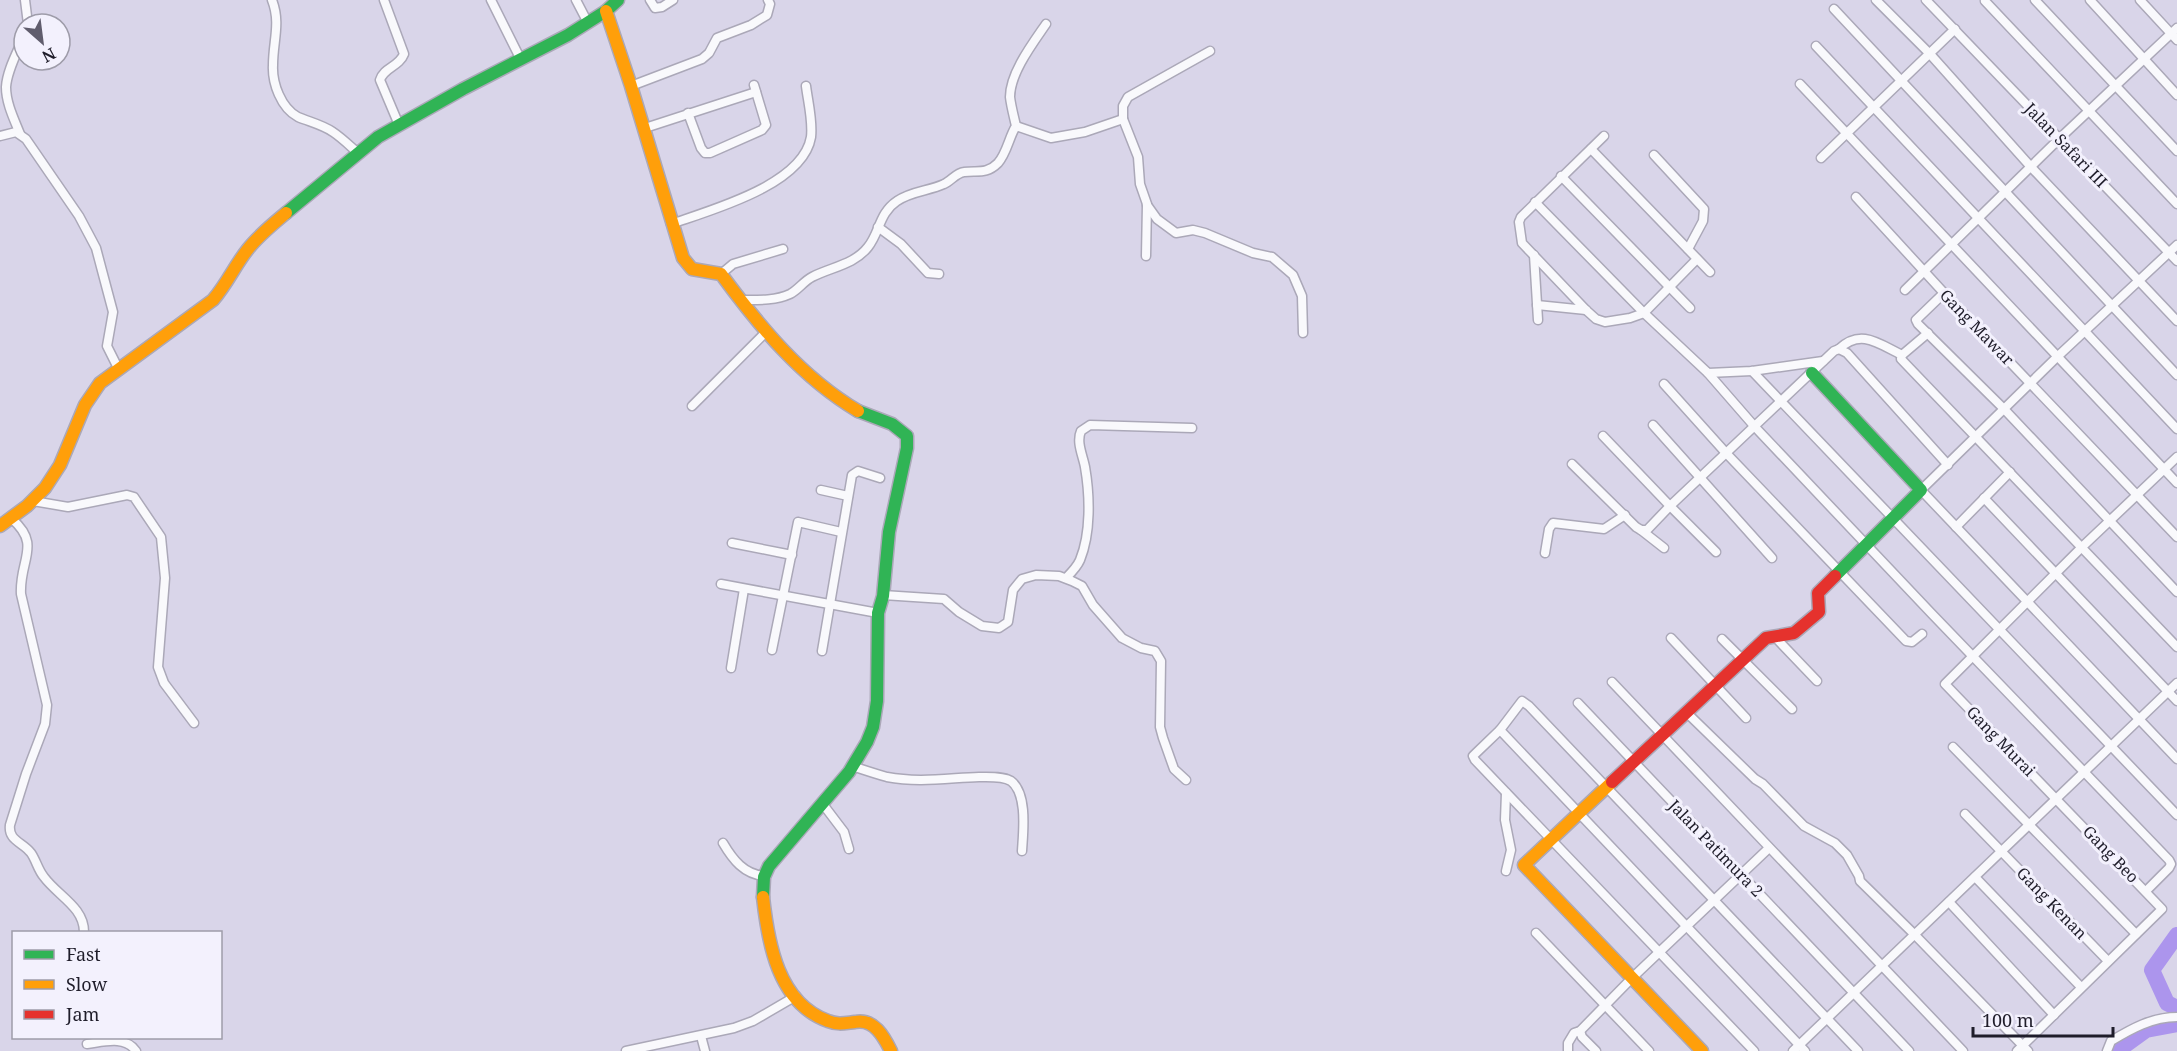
<svg xmlns="http://www.w3.org/2000/svg" width="2177" height="1051" font-family="'Noto Serif',serif">
	<rect width="100%" height="100%" fill="#d9d5e9"/>
	<g fill="none" stroke-linecap="round" stroke-linejoin="round">
		<g stroke="#ac95ed" stroke-width="16">
			<path d="M2177 935 2152 970 2167 1003 2177 1008"/>
			<path d="M2117 1051 2146 1030 2177 1024"/>
		</g>
		<defs>
			<g id="street">
				<path d="M25 0 28 24"/>
				<path d="M272 0C281 23 273 41 273 65 272 83 281 108 298 117 310 122 323 125 333 132 342 138 350 146 358 153"/>
				<path d="M384 0 404 54C399 67 384 67 380 80L399 125"/>
				<path d="M491 0 521 60"/>
				<path d="M576 0 588 23"/>
				<path d="M650 0 655 8 662 7 673 0"/>
				<path d="M1876 0 1930 54 2031 167 2177 321"/>
				<path d="M1926 0 2177 261"/>
				<path d="M2035 0 2177 151"/>
				<path d="M2090 0 2177 95"/>
				<path d="M2140 0 2177 40"/>
				<path d="M1985 1 2177 204"/>
				<path d="M1834 9 2177 375"/>
				<path d="M1816 46 2177 429"/>
				<path d="M1800 84 2177 483"/>
				<path d="M631 86 702 59 709 53 717 38 751 25 767 15 770 4 768 0"/>
				<path d="M688 113 701 148 705 153H710L762 130 766 125 754 85"/>
				<path d="M1123 119V106L1128 97 1210 51"/>
				<path d="M1016 126 1051 138 1085 132 1123 119 1138 157 1140 184 1147 204 1146 256"/>
				<path d="M645 128 756 92"/>
				<path d="M20 134C14 119 6 103 6 87 7 70 18 51 24 36"/>
				<path d="M0 136 16 132 26 139 79 216 96 248 113 312 107 346 118 368"/>
				<path d="M1604 136 1521 217 1519 222 1522 243 1586 310 1596 319 1605 322 1630 318 1644 313 1697 259"/>
				<path d="M1591 149 1710 272"/>
				<path d="M1654 155 1704 209 1703 221 1688 249"/>
				<path d="M1821 158 1955 29"/>
				<path d="M1561 176 1690 308"/>
				<path d="M1856 197 1944 293 2177 537"/>
				<path d="M1535 202 1644 313 1708 373 1752 371 1823 361"/>
				<path d="M1147 205 1157 219 1176 233 1193 230 1205 233 1253 253 1272 257 1293 275 1302 296 1303 333"/>
				<path d="M671 224C711 210 803 185 811 137 813 121 808 102 806 86"/>
				<path d="M878 227 901 244 928 273 939 274"/>
				<path d="M2177 245 2057 357 1921 490 2177 759"/>
				<path d="M1534 255 1538 320"/>
				<path d="M721 274 733 264 783 249"/>
				<path d="M1905 290 2060 138 2177 28"/>
				<path d="M1944 293 1916 320 1918 324 2004 409 2177 592"/>
				<path d="M740 300C756 300 775 301 790 294 798 290 804 281 812 277 831 267 854 265 868 247 880 232 879 213 897 201 911 191 929 191 944 184 951 181 956 173 964 172 977 170 986 175 998 163 1007 153 1009 137 1016 126 1014 117 1011 106 1010 97 1010 73 1033 43 1046 24"/>
				<path d="M1537 305 1586 310"/>
				<path d="M1928 333 1902 355 1901 359 2177 647"/>
				<path d="M1839 349C1861 328 1879 344 1902 355"/>
				<path d="M1752 371 2177 815"/>
				<path d="M1708 373 1755 427 1932 614 2169 860 2171 864 2169 868 2146 891"/>
				<path d="M1664 384 1726 453 1906 641 1912 642 1922 634"/>
				<path d="M692 406 765 333"/>
				<path d="M1653 425 1772 558"/>
				<path d="M1572 464 1636 527 1641 530H1647L1670 506 1603 436"/>
				<path d="M821 490 848 496"/>
				<path d="M1984 498 2177 701"/>
				<path d="M33 501 68 507 127 495 134 497 161 537 165 578 158 667 164 683 194 723"/>
				<path d="M12 519C42 545 19 560 21 594L47 705 45 724 26 774 10 825C8 841 23 842 31 853 36 860 38 870 44 877 58 896 84 907 84 932"/>
				<path d="M1956 527 2010 472"/>
				<path d="M1641 530 1664 548"/>
				<path d="M732 543 792 555"/>
				<path d="M1716 552 1670 506 1834 351 1839 349 1847 353 1948 465"/>
				<path d="M1545 553 1549 529 1553 523 1604 529 1625 515"/>
				<path d="M1066 578C1071 573 1077 567 1080 560 1091 533 1090 496 1085 467 1083 456 1076 442 1081 431L1090 425 1192 428"/>
				<path d="M721 584 878 613"/>
				<path d="M883 595 944 599 959 612 982 626 999 628 1008 622 1013 590 1022 579 1036 575 1059 576 1072 581 1082 586 1093 605 1122 638 1141 648 1155 651 1161 661 1160 727 1163 738 1174 769 1186 780"/>
				<path d="M1774 636 1817 681"/>
				<path d="M1671 638 1746 718"/>
				<path d="M1722 639 1792 709"/>
				<path d="M772 650 798 522 841 532"/>
				<path d="M822 651 852 475 858 471 880 478"/>
				<path d="M731 668 744 589"/>
				<path d="M1612 682 1963 1051"/>
				<path d="M1578 703 1909 1051"/>
				<path d="M1686 712 1755 779 1763 784 1804 826 1835 843 1847 855 1859 876 1860 881 1914 934 2028 1051"/>
				<path d="M1500 730 1805 1051"/>
				<path d="M1953 747 2136 934"/>
				<path d="M852 766C864 770 876 774 887 777 918 783 949 778 979 777 988 777 1003 776 1011 781 1028 794 1023 833 1022 851"/>
				<path d="M822 803 844 832 849 849"/>
				<path d="M1965 814 2108 961"/>
				<path d="M723 843C733 860 744 874 764 876"/>
				<path d="M1506 871 1511 850 1505 820 1506 793"/>
				<path d="M1975 877 2081 987"/>
				<path d="M1949 902 2054 1015"/>
				<path d="M1536 933 1649 1051"/>
				<path d="M1580 1031 1582 1037 1596 1051"/>
				<path d="M701 1036 705 1051"/>
				<path d="M87 1044C103 1042 125 1035 136 1051"/>
				<path d="M626 1051 734 1028 753 1021 796 996"/>
				<path d="M1568 1051V1043L1574 1033 1580 1031 1632 978 1769 848"/>
				<path d="M1754 1051 1475 760 1473 756 1475 754 1500 730 1522 701 1529 706 1858 1051"/>
				<path d="M1793 1051 2177 683"/>
				<path d="M2017 1051 2162 909 1945 684 2082 547 2177 457"/>
				<path d="M2107 1051 2111 1041C2131 1029 2152 1017 2177 1017"/>
			</g>
			<g id="fast">
				<path d="M286 213 378 137 463 89 568 35 606 11 618 0"/>
				<path d="M1812 373 1921 490 1835 576"/>
				<path d="M763 897 764 877 769 866 849 772 867 742 873 727 877 701 878 613 883 596 889 532 907 448V436L892 424 858 411"/>
			</g>
			<g id="slow">
				<path d="M606 11 631 86 683 258 692 269 721 274C760 327 801 377 858 411"/>
				<path d="M0 526 27 506 45 488 60 465 85 405 100 383 213 300C227 284 235 265 248 249 259 235 273 224 286 213"/>
				<path d="M1612 782 1524 865 1702 1051"/>
				<path d="M763 897C768 943 778 1003 828 1021 838 1025 845 1023 855 1022 874 1018 884 1037 891 1051"/>
			</g>
			<path id="jam" d="M1612 782 1766 638 1794 633 1819 612 1818 593 1835 576"/>
		</defs>
		<use href="#street" stroke="#aba8b8" stroke-width="11"/>
		<use href="#fast" stroke="#aba8b8" stroke-width="15"/>
		<use href="#slow" stroke="#aba8b8" stroke-width="15"/>
		<use href="#jam" stroke="#aba8b8" stroke-width="15"/>
		<use href="#street" stroke="#f9f9fc" stroke-width="8"/>
		<use href="#fast" stroke="#30b455" stroke-width="12"/>
		<use href="#slow" stroke="#ff9f0a" stroke-width="12"/>
		<use href="#jam" stroke="#e5322d" stroke-width="12"/>
	</g>
	<g text-anchor="middle" stroke-width="6" stroke-linejoin="round" paint-order="stroke">
		<g font-size="16" fill="#1f1d2a" stroke="#f3f1fd">
			<text transform="translate(2066 145) rotate(46)" y="6">Jalan Safari III</text>
			<text transform="translate(1977 327) rotate(46)" y="6">Gang Mawar</text>
			<text transform="translate(2001 741) rotate(46)" y="6">Gang Murai</text>
			<text transform="translate(1716 848) rotate(46)" y="6">Jalan Patimura 2</text>
			<text transform="translate(2111 854) rotate(46)" y="6">Gang Beo</text>
			<text transform="translate(2052 903) rotate(46)" y="6">Gang Kenan</text>
		</g>
	</g>
	<rect x="12" y="931" width="210" height="108" fill="#f3f1fd" stroke="#9e9ca9" stroke-width="1.5"/>
	<rect x="24" y="950" width="30" height="9" fill="#30b455" stroke="#9e9ca9" stroke-width="1.5"/>
	<text x="66" y="961" font-size="18" fill="#1f1d2a">Fast</text>
	<rect x="24" y="980" width="30" height="9" fill="#ff9f0a" stroke="#9e9ca9" stroke-width="1.5"/>
	<text x="66" y="991" font-size="18" fill="#1f1d2a">Slow</text>
	<rect x="24" y="1010" width="30" height="9" fill="#e5322d" stroke="#9e9ca9" stroke-width="1.5"/>
	<text x="66" y="1021" font-size="18" fill="#1f1d2a">Jam</text>
	<g transform="translate(42 42) rotate(152)"><circle r="28" fill="#f3f1fd" stroke="#9e9ca9" stroke-width="1.5"/>
	<path d="M0-4.5L10 22L0 15L-10 22Z" fill="#605d6d"/>
	<text y="-9" font-size="16" font-weight="bold" text-anchor="middle" fill="#1f1d2a">N</text>
	</g>
	<path d="M1973 1027v9h140v-9" fill="none" stroke="#1f1d2a" stroke-width="3"/>
	<text x="1982" y="1027" font-size="18" fill="#1f1d2a" stroke="#f3f1fd" stroke-width="4.5" paint-order="stroke">100 m</text>
</svg>
